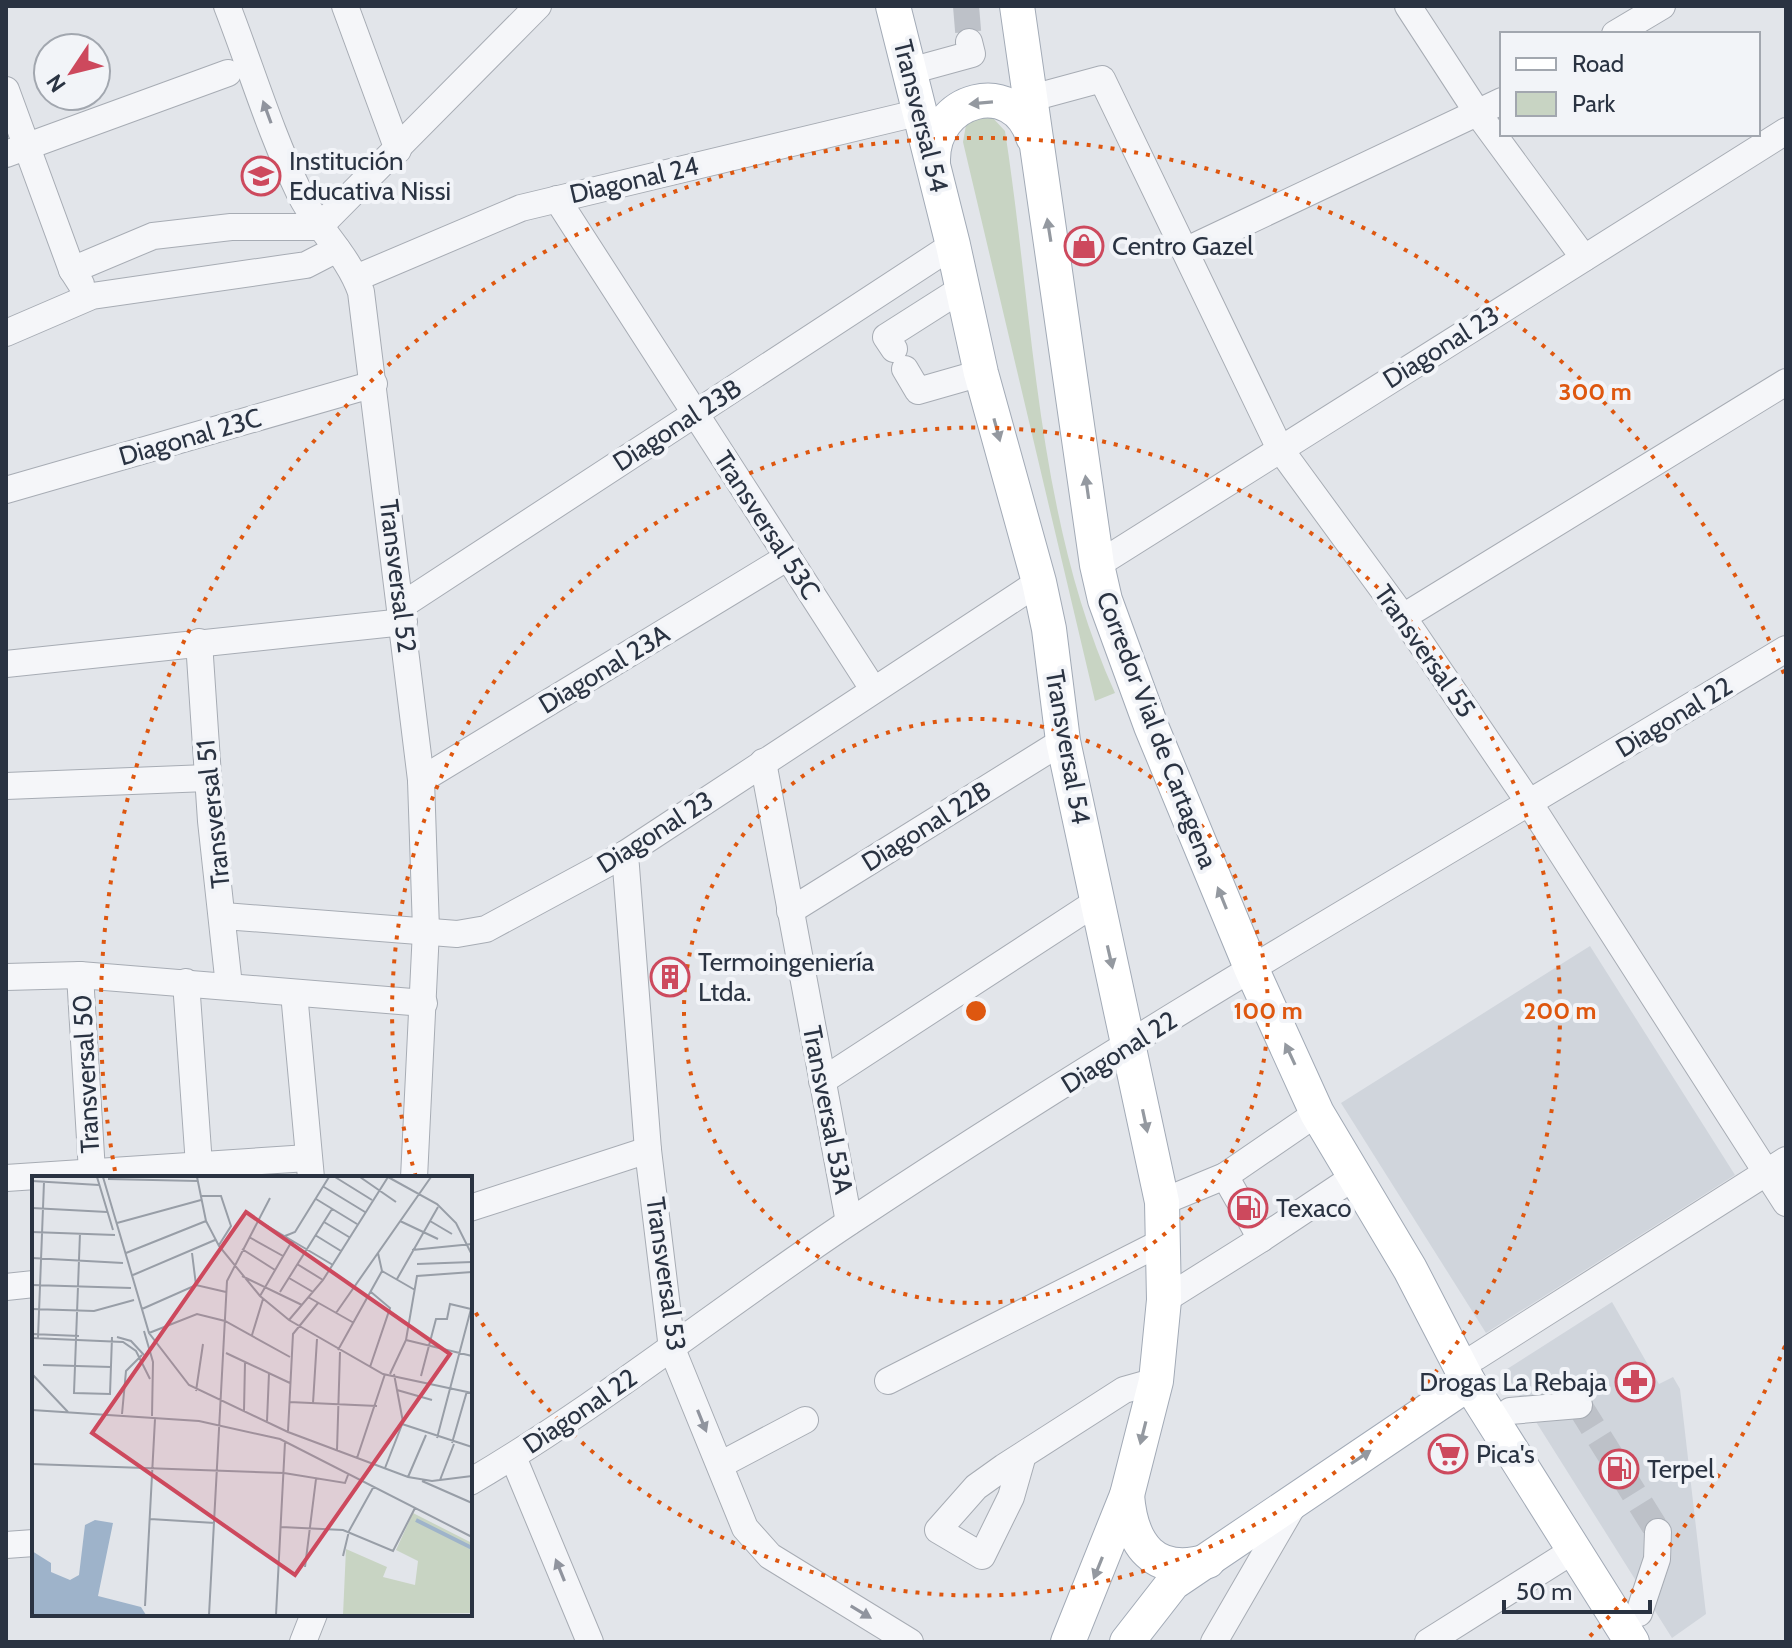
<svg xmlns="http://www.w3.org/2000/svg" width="1792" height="1648" font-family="Cabin,sans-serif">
	<rect width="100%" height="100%" fill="#e2e5ea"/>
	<g fill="#d0d5dc">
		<path d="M1590 946 1735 1175 1486 1333 1341 1103Z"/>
		<path d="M1612 1302 1659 1384 1673 1377 1680 1389 1706 1614 1672 1638 1504 1371Z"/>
	</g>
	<path fill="#c8d4c3" d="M992 117 1005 131C1034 318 1036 519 1115 693L1095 701 963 142 966 125 973 118Z"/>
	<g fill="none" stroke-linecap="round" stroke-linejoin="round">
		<g stroke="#bdc1c8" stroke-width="26" stroke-dasharray="26 13" stroke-linecap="butt">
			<path d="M966 6 969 42"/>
			<path d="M1579 1405 1658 1532"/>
		</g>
		<defs>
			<g id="minor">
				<path d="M227 6C251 68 270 132 299 192 316 228 348 254 361 292L421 780 426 930 414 1178"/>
				<path d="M345 6 398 150"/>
				<path d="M1408 6 1479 115 1584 258"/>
				<path d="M1615 34 1662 6"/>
				<path d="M910 71 972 54 969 42"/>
				<path d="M6 90 72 270 81 284"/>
				<path d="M1028 99 1102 79 1280 449 1403 617 1530 804 1786 1203"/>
				<path d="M6 154 228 73"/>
				<path d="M557 199 873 689"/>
				<path d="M1187 250 1502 101"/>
				<path d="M72 270 153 236 231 227H319L538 6"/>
				<path d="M356 278 521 208 921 112"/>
				<path d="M6 333 92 296 306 265 337 249"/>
				<path d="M894 349 886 337 963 288"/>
				<path d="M905 369 918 391 981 373"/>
				<path d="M6 490 374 384"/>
				<path d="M1097 565 1786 131"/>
				<path d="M401 606 953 245"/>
				<path d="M1403 617 1786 382"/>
				<path d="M199 642 211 821 229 986"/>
				<path d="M6 664 404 622"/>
				<path d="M763 762 849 1222"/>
				<path d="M421 780 788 557"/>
				<path d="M6 786 207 778"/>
				<path d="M625 854 648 1150 672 1349 745 1528 770 1556 910 1642"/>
				<path d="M790 911 1063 741"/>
				<path d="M224 916 457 934 486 929 625 854 1039 582"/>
				<path d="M80 975 92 1172"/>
				<path d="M6 977 80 975 424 1003"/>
				<path d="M186 982 199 1165"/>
				<path d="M294 993 311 1178"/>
				<path d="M822 1081 1098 901"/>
				<path d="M6 1178 308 1158"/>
				<path d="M1238 1199 1225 1176 1317 1113"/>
				<path d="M1162 1202 1225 1176"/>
				<path d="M470 1208 648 1150"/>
				<path d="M1251 1221 1261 1239 1354 1177"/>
				<path d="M6 1287 34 1284"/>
				<path d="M1164 1300 1261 1239"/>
				<path d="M1476 1357 1786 1160"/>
				<path d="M888 1381 1164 1241"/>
				<path d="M1510 1411 1579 1405"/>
				<path d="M1023 1455 1011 1497 982 1556 938 1530 976 1487 1004 1467 1124 1390 1156 1381"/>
				<path d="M513 1457 590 1642"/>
				<path d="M720 1465 805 1420"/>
				<path d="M470 1482C603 1404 723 1306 851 1221 1155 1019 1473 838 1786 649"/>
				<path d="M6 1545 34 1543"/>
				<path d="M1639 1613 1657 1559 1658 1532"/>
				<path d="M303 1642 314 1614"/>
				<path d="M1214 1642 1294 1504"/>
				<path d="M1428 1642 1574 1550"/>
			</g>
			<g id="major">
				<path d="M893 6 953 245 981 373 1039 582 1049 629 1063 741 1162 1202 1164 1300 1156 1381 1127 1495 1068 1642"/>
				<path d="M1017 6 1097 565 1105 600 1151 726 1252 970 1317 1113 1410 1269 1469 1383 1632 1642"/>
				<path d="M933 161C932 97 1014 76 1033 137"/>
				<path d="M1127 1495C1131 1545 1154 1577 1208 1561"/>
				<path d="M1127 1642 1173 1583 1469 1383"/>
			</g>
		</defs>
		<use href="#minor" stroke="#a7acb4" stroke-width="28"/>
		<use href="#major" stroke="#a2aab6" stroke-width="36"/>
		<use href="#minor" stroke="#f5f6f9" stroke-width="26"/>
		<use href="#major" stroke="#fff" stroke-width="34"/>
	</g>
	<defs><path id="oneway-solid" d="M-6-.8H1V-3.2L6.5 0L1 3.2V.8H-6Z" transform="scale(2)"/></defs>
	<g fill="#9499a0">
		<use href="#oneway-solid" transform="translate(981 103) rotate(175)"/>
		<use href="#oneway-solid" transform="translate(1049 230) rotate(-99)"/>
		<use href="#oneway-solid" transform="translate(997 430) rotate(75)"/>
		<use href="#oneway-solid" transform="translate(1087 487) rotate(-98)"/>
		<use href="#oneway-solid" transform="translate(1222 898) rotate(-112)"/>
		<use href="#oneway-solid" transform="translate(1110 957) rotate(77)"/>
		<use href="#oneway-solid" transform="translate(1290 1054) rotate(-115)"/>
		<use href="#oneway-solid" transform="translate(1145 1121) rotate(78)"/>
		<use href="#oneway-solid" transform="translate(1143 1433) rotate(104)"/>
		<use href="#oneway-solid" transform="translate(1361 1457) rotate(-34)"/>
		<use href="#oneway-solid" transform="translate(1098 1568) rotate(112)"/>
	</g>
	<g fill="#90949e">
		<use href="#oneway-solid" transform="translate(267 112) rotate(-110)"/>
		<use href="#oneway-solid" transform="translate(702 1421) rotate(68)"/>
		<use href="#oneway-solid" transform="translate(560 1570) rotate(-112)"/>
		<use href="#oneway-solid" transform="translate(861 1612) rotate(31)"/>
	</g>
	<g fill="none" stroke="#de570f" stroke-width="4" stroke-dasharray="4 8">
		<circle cx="976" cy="1011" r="292"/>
		<path d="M416 1177A584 584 0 1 1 470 1303"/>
		<path d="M1785 1346A876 876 0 0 1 1585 1641M115 1171A876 876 0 0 1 1785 676"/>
	</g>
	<defs>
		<symbol id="school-ring" viewBox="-11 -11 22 22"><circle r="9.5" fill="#f2f4f8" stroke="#cd495d" stroke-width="1.5"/><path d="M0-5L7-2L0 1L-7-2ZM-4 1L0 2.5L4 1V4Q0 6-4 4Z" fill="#cd495d"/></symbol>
		<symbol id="shop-ring" viewBox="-11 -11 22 22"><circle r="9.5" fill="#f2f4f8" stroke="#cd495d" stroke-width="1.5"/><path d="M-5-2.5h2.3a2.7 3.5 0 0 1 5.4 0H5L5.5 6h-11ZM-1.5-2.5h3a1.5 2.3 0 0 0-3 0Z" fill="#cd495d"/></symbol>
		<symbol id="building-ring" viewBox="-11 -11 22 22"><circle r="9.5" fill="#f2f4f8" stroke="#cd495d" stroke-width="1.5"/><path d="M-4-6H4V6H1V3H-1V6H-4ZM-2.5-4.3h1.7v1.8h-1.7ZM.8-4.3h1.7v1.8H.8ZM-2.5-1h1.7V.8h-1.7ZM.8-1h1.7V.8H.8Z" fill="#cd495d"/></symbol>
		<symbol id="fuel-ring" viewBox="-11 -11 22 22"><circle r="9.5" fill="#f2f4f8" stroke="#cd495d" stroke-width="1.5"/><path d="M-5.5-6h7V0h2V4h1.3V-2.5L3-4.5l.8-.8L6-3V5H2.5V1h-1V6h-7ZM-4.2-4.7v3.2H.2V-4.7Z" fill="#cd495d"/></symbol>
		<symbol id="pharmacy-ring" viewBox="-11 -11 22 22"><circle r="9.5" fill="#f2f4f8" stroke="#cd495d" stroke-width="1.5"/><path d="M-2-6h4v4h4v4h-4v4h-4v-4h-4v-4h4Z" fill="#cd495d"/></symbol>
		<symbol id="supermarket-ring" viewBox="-11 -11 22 22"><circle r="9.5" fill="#f2f4f8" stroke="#cd495d" stroke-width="1.5"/><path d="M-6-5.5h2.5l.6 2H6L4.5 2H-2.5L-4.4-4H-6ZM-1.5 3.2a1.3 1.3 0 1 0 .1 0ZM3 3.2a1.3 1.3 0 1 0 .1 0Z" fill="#cd495d"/></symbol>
	</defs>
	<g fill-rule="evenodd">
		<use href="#school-ring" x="239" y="154" width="44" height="44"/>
		<use href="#shop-ring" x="1062" y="224" width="44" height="44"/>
		<use href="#building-ring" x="648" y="955" width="44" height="44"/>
		<use href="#fuel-ring" x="1226" y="1186" width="44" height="44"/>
		<use href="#pharmacy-ring" x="1613" y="1360" width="44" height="44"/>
		<use href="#supermarket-ring" x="1426" y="1432" width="44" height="44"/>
		<use href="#fuel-ring" x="1597" y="1447" width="44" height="44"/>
	</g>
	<g text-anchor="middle" stroke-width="8" stroke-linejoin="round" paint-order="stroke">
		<g font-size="26" fill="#2a3342" stroke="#f2f4f8">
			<text transform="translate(921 116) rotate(76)" y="9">Transversal 54</text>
			<text transform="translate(634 180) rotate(-13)" y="9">Diagonal 24</text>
			<text transform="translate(1441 347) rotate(-32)" y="9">Diagonal 23</text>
			<text transform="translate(677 425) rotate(-33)" y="9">Diagonal 23B</text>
			<text transform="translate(190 437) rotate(-16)" y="9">Diagonal 23C</text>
			<text transform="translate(767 525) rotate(57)" y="9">Transversal 53C</text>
			<text transform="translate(398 576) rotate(83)" y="9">Transversal 52</text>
			<text transform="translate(1425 651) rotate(55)" y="9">Transversal 55</text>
			<text transform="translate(604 669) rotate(-31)" y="9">Diagonal 23A</text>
			<text transform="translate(1674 717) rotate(-31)" y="9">Diagonal 22</text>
			<text transform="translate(1157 730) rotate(69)" y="9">Corredor Vial de Cartagena</text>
			<text transform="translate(1068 747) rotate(80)" y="9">Transversal 54</text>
			<text transform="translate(213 814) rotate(-96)" y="9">Transversal 51</text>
			<text transform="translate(926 826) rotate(-32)" y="9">Diagonal 22B</text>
			<text transform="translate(655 832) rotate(-32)" y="9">Diagonal 23</text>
			<text transform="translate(1119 1052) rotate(-32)" y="9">Diagonal 22</text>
			<text transform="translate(86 1074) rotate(-93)" y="9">Transversal 50</text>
			<text transform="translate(828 1110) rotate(79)" y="9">Transversal 53A</text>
			<text transform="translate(666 1274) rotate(82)" y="9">Transversal 53</text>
			<text transform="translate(580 1411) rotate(-34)" y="9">Diagonal 22</text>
		</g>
		<g font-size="26" fill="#2a3342" stroke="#f2f4f8" text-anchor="start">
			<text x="289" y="170">Institución<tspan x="289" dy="30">Educativa Nissi</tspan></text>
			<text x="1112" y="255">Centro Gazel</text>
			<text x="698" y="971">Termoingeniería<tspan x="698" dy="30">Ltda.</tspan></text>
			<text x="1276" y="1217">Texaco</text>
			<text x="1607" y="1391" text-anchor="end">Drogas La Rebaja</text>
			<text x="1476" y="1463">Pica's</text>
			<text x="1647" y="1478">Terpel</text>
		</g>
	</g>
	<g transform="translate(32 1176)">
		<rect width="440" height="440" fill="#e2e5ea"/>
		<path d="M381 337 440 367V437L311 439 314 373 355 391 351 401 383 409 386 385 364 374Z" fill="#c8d4c3"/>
		<path d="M63 344 81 347 66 420 109 431 114 439H0V375L19 387V396L38 404 47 399 53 349Z" fill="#9eb3ca"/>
		<path fill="none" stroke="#9eb3ca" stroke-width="4" d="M384 344 440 372"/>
		<path fill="none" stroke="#989ea7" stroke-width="2" d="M65 1 81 54M71 1 117 157 157 209 256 256 376 301 400 305 440 300M165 1 174 45 187 70 228 120 257 144 351 198 440 217M303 1 340 24M328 1 364 26M356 1 405 28 424 47 440 79M76 3 166 5M0 5 67 9M292 11 333 36M168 20H189L199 50 187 69M284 23 325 48M0 32 75 36M227 45 301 89M368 45 406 63M398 45 420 58M292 46 317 61M85 47 169 24M0 56 83 59M48 57 42 217 78 218 80 161M283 59 309 75M253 60 263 56 297 1M217 61 251 80M210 73 243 94M380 74 440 68M94 77 174 45M160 77 164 109M0 82 91 87M265 88 291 104M385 88 440 86M350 95 383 114M101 99 183 64M210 100 270 129M257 102 281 116M365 103 406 31M0 109 99 112M248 116 300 33M228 120 260 65M276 121 322 147M0 133 62 135 102 124M110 133 164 109 194 116M304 137 399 1M257 144 291 104 356 1M112 155 121 186 120 240M117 157 165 138 193 145 258 181M0 158 47 160M220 159 231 123M85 161 99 165 112 179M0 162 91 166 104 175 118 203M6 162 12 6M374 164 440 180M306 174 350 95 346 77M194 177 258 207M11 189 79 191M338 191 358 132 339 116M0 198 36 236M358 198 374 164 385 100 440 96M389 200 404 143H415L418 128 439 133M365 214 400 224M164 215 171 168M257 226 345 230M281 227 285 163M0 234 167 245 248 263 440 361M212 235 213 186M90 238 94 195 110 179M235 245 237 197M370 248 440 271M256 255 261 158 286 127M405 262 439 133M420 267 435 215M305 274 308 176M325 282 353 198M0 288 252 297 313 307 316 299M353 292 371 246 362 198M376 301 394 259M408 304 422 268M390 305 440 327M118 343 183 347M249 351 311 354 361 375 383 332M311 380 317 355 342 310M273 391 284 303M113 430 123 243M177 439 195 105 238 22M244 439 253 266"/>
		<path fill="#cd495d" fill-opacity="0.15" stroke="#cd495d" stroke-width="4" d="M214 36 418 178 263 399 60 257Z"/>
		<rect width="440" height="440" fill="none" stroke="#2a3342" stroke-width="4"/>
	</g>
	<circle cx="976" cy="1011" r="12" fill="#de570f" stroke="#f2f4f8" stroke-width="4"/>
	<g font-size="24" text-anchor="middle" font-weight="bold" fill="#de570f" stroke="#f2f4f8" stroke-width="8" stroke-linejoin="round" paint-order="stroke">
		<text x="1595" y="400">300 m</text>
		<text x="1268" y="1019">100 m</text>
		<text x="1560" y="1019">200 m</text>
	</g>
	<rect width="1792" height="1648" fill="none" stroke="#2a3342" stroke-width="16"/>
	<rect x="1500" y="32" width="260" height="104" fill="#f2f4f8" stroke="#a2a7af" stroke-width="2"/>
	<rect x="1516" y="58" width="40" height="12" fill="#ffffff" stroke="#a2a7af" stroke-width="2"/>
	<text x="1572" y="72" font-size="24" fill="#2a3342">Road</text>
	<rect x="1516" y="92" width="40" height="24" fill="#c8d4c3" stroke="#a2a7af" stroke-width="2"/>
	<text x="1572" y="112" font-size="24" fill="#2a3342">Park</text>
	<g transform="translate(72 72) rotate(235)"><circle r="38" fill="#f2f4f8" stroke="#a2a7af" stroke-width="2"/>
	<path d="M0-6L14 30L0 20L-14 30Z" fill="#cd495d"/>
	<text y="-12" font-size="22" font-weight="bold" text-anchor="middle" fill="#2a3342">N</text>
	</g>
	<path d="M1504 1600v12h146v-12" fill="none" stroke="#2a3342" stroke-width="4"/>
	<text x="1516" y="1600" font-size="24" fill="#2a3342" stroke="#f2f4f8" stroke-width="6" paint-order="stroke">50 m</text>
</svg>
